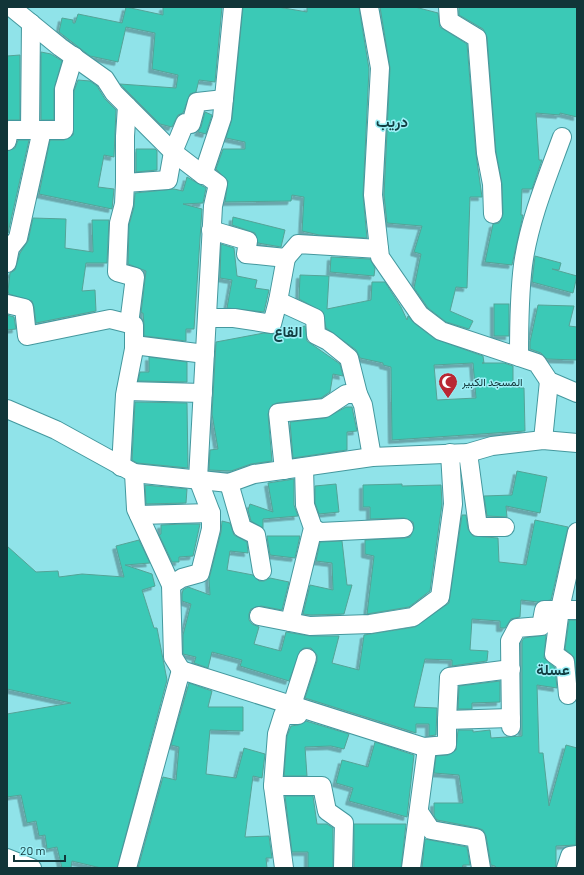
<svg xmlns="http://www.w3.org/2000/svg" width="584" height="875" font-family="Barlow,Vazirmatn,sans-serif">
	<defs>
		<filter id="shadow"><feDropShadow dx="-3.5" dy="3.5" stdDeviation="0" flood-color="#0004"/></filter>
	</defs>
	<rect width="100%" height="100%" fill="#90e3e9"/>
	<g fill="#3bc9b6" stroke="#54a397" fill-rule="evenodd" filter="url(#shadow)">
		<path d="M126 7 163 15V7H222L215 82 199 80 196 92 190 94 183 113 178 115 172 127 160 124 120 84 176 88 178 75 152 69 155 33 126 27 118 62 90 56 59 32 62 18 73 20V23H75L78 14 122 23Z"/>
		<path d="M243 7H278L307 12V7H359L369 69 363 195 367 238 319 235 302 231 304 197 292 195 291 201 225 202 228 181 216 169 223 149H245V142L226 138 232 119Z"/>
		<path d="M380 7H415L438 13 440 27 467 44 476 154 482 197H470L467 288 456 287 450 311 473 321 469 329 446 322 428 308 414 288 421 254 414 252 422 226 387 223 384 195 390 68Z"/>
		<path d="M459 7H577V117L560 113V115L536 113 539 160H542L532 189H522L521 215H523L512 265 485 262 493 224 499 223 503 214 502 184 496 152 487 37 483 29 459 15Z"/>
		<path d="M41 52 51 54 62 61 54 89V120H41Z"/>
		<path d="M20 55V120H7V56Z"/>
		<path d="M78 80 90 81 97 86 105 99 116 110 114 157 104 155 98 187 114 189 112 209 39 194 50 140H64L73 135 74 91Z"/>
		<path d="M205 112 212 115 206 134 198 132 201 127Z"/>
		<path d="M18 140H29L8 233 7 151 15 148Z"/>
		<path d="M136 149H155L157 151V170L136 172Z"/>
		<path d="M187 177 206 188 203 203 183 204 202 209 194 329H186V341L144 336V325L143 313H141L146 271 128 264 129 225 134 207 135 193 174 189 183 191Z"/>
		<path d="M233 217 285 230 281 247 258 243 255 233 232 225Z"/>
		<path d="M33 218 66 219 65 248 93 252 92 220H109L107 263H86L82 291 95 290 96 311 36 323 34 307 32 301 9 294 8 291 10 273 15 270 20 253 28 241Z"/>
		<path d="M221 244 234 248 237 276 257 280 255 288 269 290 264 312 227 308 232 280 220 278Z"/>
		<path d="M535 256 561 263 559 270 552 269 577 276 573 293 532 282Z"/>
		<path d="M331 257 370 259 375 268 374 276 330 272Z"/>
		<path d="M300 275 329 276 327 309 371 300 372 282H385L401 307 407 320 408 316 414 323 435 339 483 356 484 363H482H504L513 366V387L524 388 525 431 392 440 391 367 383 365V363L360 358 356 350 326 328 323 312 299 299ZM473 363 476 398 437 400 434 365Z"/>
		<rect x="494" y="304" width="15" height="32"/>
		<path d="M538 305 574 306 569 326 577 327V360L547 359 541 353 530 349V342Z"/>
		<path d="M7 315 14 317 16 329 7 330Z"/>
		<path d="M305 326 307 341 340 364 343 376 333 374 330 392 321 398 277 403 272 405 268 414 272 461 251 464 231 471 209 470 210 450 218 449 212 414 216 342 264 333 275 334 280 331Z"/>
		<path d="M149 357 187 362V382L138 381 140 372H149Z"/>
		<path d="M135 402 187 403 188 468 137 463 132 460Z"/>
		<path d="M346 407H352L357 431 347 432V450L293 458 290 422 326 418Z"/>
		<path d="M517 471 547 477 540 513 506 506 507 517 487 516 484 496 512 495Z"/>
		<path d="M294 479V505L298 516 263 519V528L251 521 248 510 250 504 273 512 268 483Z"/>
		<path d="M336 484 339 512 319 514 315 503V486Z"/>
		<path d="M402 484V486L441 485 442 504 430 591 409 607 367 614 374 556 365 554V540L405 538 410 537 414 528 413 522 404 518 370 519V507H363V485Z"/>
		<path d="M145 485 187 489 186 503 146 504Z"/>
		<path d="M462 515H466L468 529 473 536 498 538 499 562 526 565 535 520 568 527 551 600 538 602 521 600 520 617 511 619 505 628H500V621L472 619 470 650 488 651 487 661 452 666V660L425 659 414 707 437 708 436 735 429 736V724H416V733L305 698 317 661V655L311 648H304L300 651 289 681 240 666 242 660 212 652 208 668 194 663 196 657 183 654V635L191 604 182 601V594L183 590 188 587 210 595 209 579 221 532 222 521 230 523 234 535 247 542 248 553 230 551 227 570 253 575 259 581H264L270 578 289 582 282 610 261 606 251 609 249 614V620L252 624 259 627 254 644 281 651 286 632 310 636H339L332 663 359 670 364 635 415 627 449 603Z"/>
		<path d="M183 524H200L193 556 179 557V562H172L159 535 161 534V525Z"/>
		<path d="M267 536H300L295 558 270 555Z"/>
		<path d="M139 540 150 563 125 565 152 574 155 586 142 590 154 628H157L167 680 117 868H101L72 861 71 868H62L57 847 47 849 45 835 39 836 36 821 27 823 21 795 7 797V714L71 703 7 689V546L36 572 58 571 59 577 82 574 124 577 116 546Z"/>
		<path d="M342 541 347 585H352L344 614 311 615 303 614 310 585 333 590 332 563 316 561 320 542Z"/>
		<path d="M569 620H577V678L574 657 565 649Z"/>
		<path d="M546 635 544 658 555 668 557 688 537 685 539 753H543L549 806 566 745 577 748 576 845 556 846V868H496L495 866 491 865 486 836 483 830 478 828 437 820 434 816V803H463L459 775 434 773 436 756 448 755 456 750 458 730H473V732L490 730 491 738 522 736V641L524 638Z"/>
		<path d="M500 681V702L472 703V709H458L459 686Z"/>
		<path d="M189 683 212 691 208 707H243V731L210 730 206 774 236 778 244 748 265 754 262 778 253 776 245 837 269 836 272 858H266L267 868H138L163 777 176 780 179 747 171 745Z"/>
		<path d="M306 721 349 734 344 749 331 746 305 747 307 776H284L287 736 291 726 298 725Z"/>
		<path d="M375 742 414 755 407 817 349 801 353 788 336 783 342 760 368 767Z"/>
		<path d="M285 796H313L317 824H327L333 828V868H308V852H292Z"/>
		<path d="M354 824H406L401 868H354Z"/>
		<path d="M425 839 467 847 470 865H463L462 868H422Z"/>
	</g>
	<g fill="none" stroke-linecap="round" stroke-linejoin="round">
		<defs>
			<g id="street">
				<path d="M11 7 60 47 105 79 114 93 173 152 203 175 207 176 218 184 213 206 198 479 211 513V529L200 573 182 578 171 585"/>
				<path d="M369 7 380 68 373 195 380 257 420 315 441 331 537 363 549 381 577 393"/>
				<path d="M448 7 449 21 477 38 486 153 492 184 493 214"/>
				<path d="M30 130H64V89L74 56"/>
				<path d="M7 141 9 130H30L31 23"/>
				<path d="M203 175 222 118 233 7"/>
				<path d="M125 183V136L127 106"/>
				<path d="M211 230 248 241 246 254 286 258 278 301"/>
				<path d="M286 258 298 244 379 249"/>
				<path d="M7 263 10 248 18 238 42 130"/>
				<path d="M7 304 24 308 27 336 110 319 134 325V349L125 395 121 467"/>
				<path d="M207 318H234L272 324 278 301 315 318 316 335 328 341 349 358 358 394 363 405 372 457"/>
				<path d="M129 324 135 277 117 272 119 223 124 204 125 183 168 180 173 152 185 123 191 124 197 102 224 99"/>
				<path d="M134 345 205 354"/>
				<path d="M519 357C519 326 519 296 523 265 529 221 547 178 562 137"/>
				<path d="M126 391 203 393"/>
				<path d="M7 409 56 430 134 473 229 483 254 474 372 457 468 453 492 446 543 440 577 443"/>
				<path d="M543 440 549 381"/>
				<path d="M468 453 478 527H505"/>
				<path d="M284 470 278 413 325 408 346 394H358"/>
				<path d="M134 473 136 509 171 585 173 657 181 670"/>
				<path d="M229 483 242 528 256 535 262 571"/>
				<path d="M139 515 211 513"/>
				<path d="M313 528 320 532 404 528"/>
				<path d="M259 616 310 626 370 624 413 617 440 597 453 504 450 453"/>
				<path d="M290 622 313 528 305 505 304 467"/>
				<path d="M568 695 565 662 554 654 560 609 577 532"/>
				<path d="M292 705 307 658"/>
				<path d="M447 720 449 677 511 669"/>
				<path d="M511 727 510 641 517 628 541 626 544 610H577"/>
				<path d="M424 747 447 745V720L511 718"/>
				<path d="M273 786 277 734 283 715H298L300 708"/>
				<path d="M419 812 431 830 476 838 481 868"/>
				<path d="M7 858 32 868"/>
				<path d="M127 868 181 670 427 748 411 868"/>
				<path d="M284 868 273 786H322L327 811 344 823 343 868"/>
				<path d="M566 868 570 856 577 855"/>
			</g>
		</defs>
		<use href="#street" stroke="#44989e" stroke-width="20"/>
		<use href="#street" stroke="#fff" stroke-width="18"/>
	</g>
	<defs>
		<symbol id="mosque-pin" viewBox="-11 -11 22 30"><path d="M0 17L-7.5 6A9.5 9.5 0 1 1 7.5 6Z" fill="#b92834" stroke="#9df0f7"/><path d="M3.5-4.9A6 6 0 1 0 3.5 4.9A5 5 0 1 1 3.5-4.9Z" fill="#fff"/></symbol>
	</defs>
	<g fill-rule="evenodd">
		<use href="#mosque-pin" x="437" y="371" width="22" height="30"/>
	</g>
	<g text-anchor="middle" stroke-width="3" stroke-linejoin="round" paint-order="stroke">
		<g font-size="11" fill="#113538" stroke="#9df0f7" text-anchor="start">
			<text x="462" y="386">المسجد الكبير</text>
		</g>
		<g font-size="15" font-weight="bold" fill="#123f43" stroke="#9df0f7">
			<text x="392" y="127">دريب</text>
			<text x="288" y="337">القاع</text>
			<text x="553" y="675">عسلة</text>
		</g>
	</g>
	<rect width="584" height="875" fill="none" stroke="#113538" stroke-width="16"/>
	<path d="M14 855v6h51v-6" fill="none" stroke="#113538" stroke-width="2"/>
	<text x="20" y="855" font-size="12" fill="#113538" stroke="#9df0f7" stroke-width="3" paint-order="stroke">20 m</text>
</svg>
